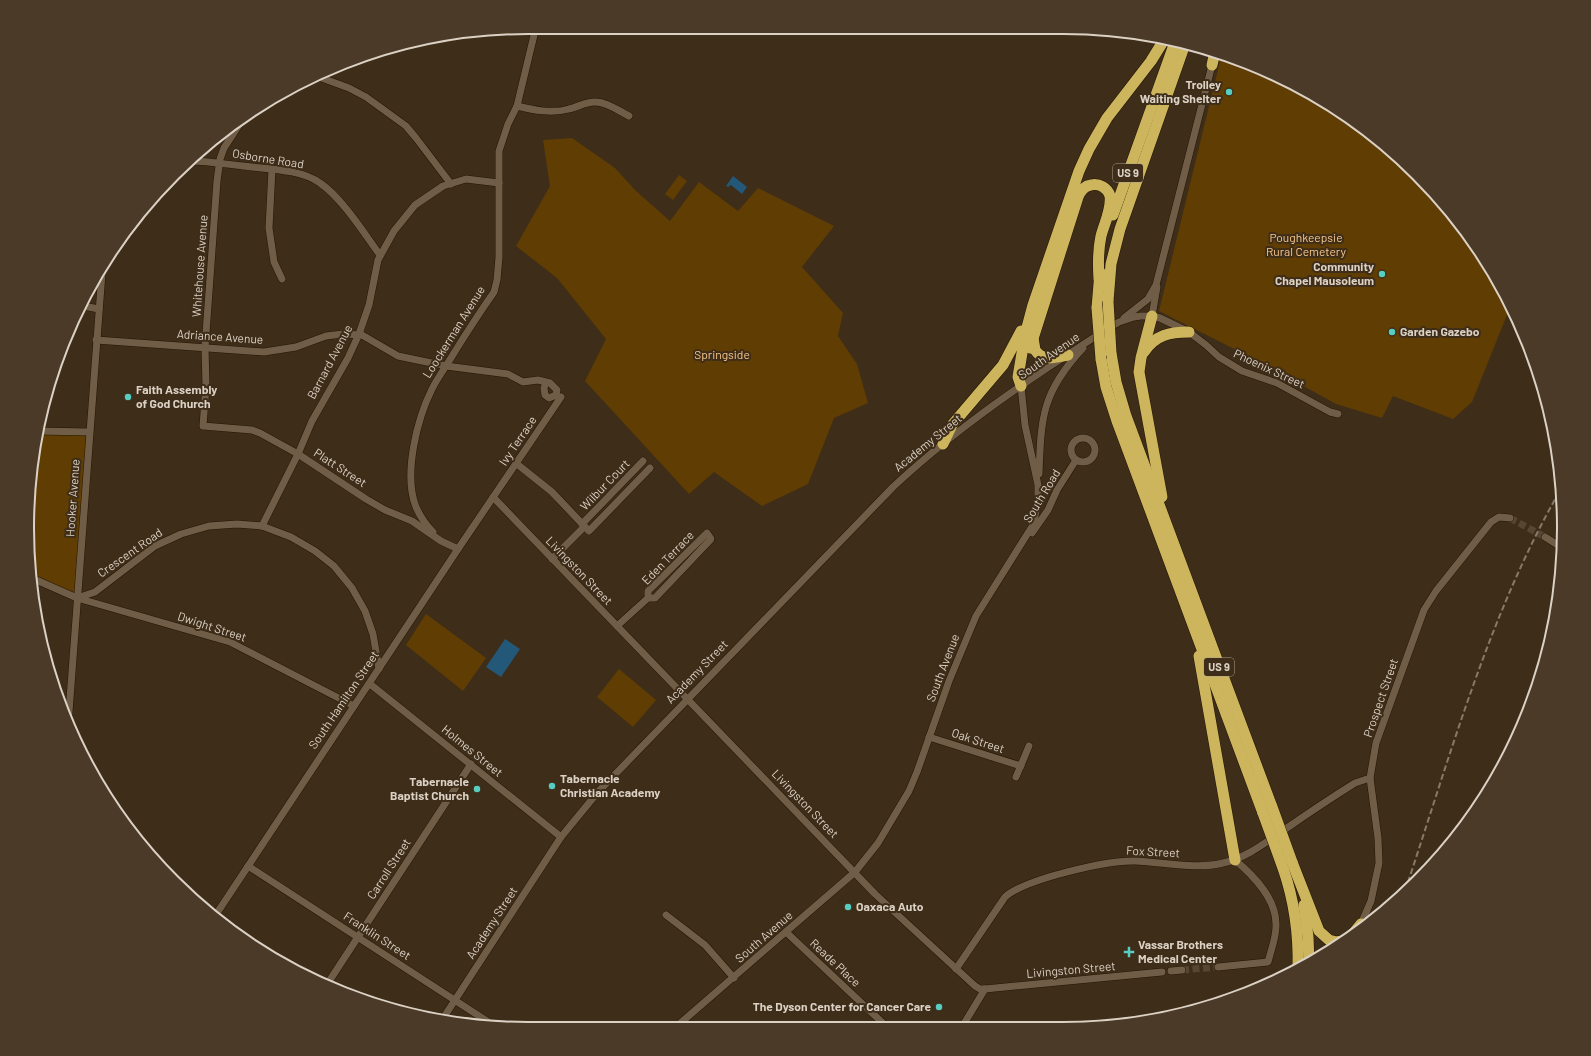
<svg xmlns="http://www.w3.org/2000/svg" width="1591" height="1056" font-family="Barlow,sans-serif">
	<rect width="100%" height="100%" fill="#3e2d19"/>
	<g fill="#603d02">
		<path d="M1222 53 1284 79 1394 151 1461 223 1511 305 1472 402 1453 419 1393 396 1382 418 1336 404 1260 362 1159 311Z"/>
		<path d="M572 138 615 168 635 190 670 221 699 182 738 211 758 188 834 226 802 267 843 313 838 336 857 364 868 403 834 418 808 484 762 506 714 472 689 494 585 381 606 339 557 278 516 246 550 186 543 140Z"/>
		<path d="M679 175 687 181 673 200 665 194Z"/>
		<path d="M37 431 89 432 77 598 34 579 28 495Z"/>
		<path d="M426 614 486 658 463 691 406 645Z"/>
		<path d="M619 669 656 700 633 727 597 697Z"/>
	</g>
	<g fill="#235878">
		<path d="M733 176 747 187 742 194 731 185 728 187 726 186Z"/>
		<path d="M505 639 520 649 501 677 486 667Z"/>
	</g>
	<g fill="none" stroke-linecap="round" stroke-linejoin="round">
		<g stroke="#564633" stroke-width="7" stroke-dasharray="7 3.5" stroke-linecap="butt">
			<path d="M1510 518 1545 537"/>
			<path d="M1182 970 1218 967"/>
		</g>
		<defs>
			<g id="minor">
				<path d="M319 77 349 88 366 97 406 126 416 138 451 184"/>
				<path d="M517 106C533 110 552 114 569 109 578 107 585 102 595 102 607 102 619 111 629 116"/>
				<path d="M246 114 224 148 220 159 217 181 205 347 206 386 203 426 252 430 260 433 298 454 366 499 385 510 412 521 441 541 458 549"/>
				<path d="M189 161C207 161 225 164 243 166 266 169 301 169 320 183 342 198 364 233 380 255"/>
				<path d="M272 169 269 228 274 262 282 279"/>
				<path d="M83 306 99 309"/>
				<path d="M1152 316 1157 287"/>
				<path d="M1124 318 1148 299 1156 285 1212 65"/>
				<path d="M96 340 264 352 296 347 326 336 343 334 362 335 398 356 446 366 508 374 523 382 538 380 550 383 557 390 556 395 549 398 545 395 544 388 546 382"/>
				<path d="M37 431 89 432"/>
				<circle cx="1083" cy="450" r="12"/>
				<path d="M517 464 552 492 589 531 650 468"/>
				<path d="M1039 474C1041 417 1042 392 1083 348"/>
				<path d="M493 497 875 894 975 986 980 989H985L1162 972"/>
				<path d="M582 524 643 461"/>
				<path d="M262 526 298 454 312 421 348 358 359 334 369 305 378 260 394 231 415 205 443 186 466 179 499 183"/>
				<path d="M433 532C426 525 420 516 416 507 403 475 417 419 432 389 438 377 447 365 454 353 467 332 480 312 494 292L497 280 499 257V151L508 124 517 106 535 31"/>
				<path d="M1032 533 1048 510 1057 490 1076 460"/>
				<path d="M1545 537 1561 547"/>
				<path d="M1558 544 1562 536"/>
				<path d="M552 559 584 527"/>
				<path d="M34 579 77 598 230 642 354 706"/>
				<path d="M77 598 95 592 155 546 181 534 209 526 237 524 262 526 291 537 315 551 334 566 352 588 365 611 373 634 379 669"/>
				<path d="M617 626 648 598H655L711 539 707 533 648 591V598"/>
				<path d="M370 684 561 837"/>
				<path d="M68 725 102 273"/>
				<path d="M929 737 1021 766"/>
				<path d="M1016 777 1029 746"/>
				<path d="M248 866 493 1025"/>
				<path d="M666 915 705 945 734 978"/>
				<path d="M215 916 458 549 561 397"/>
				<path d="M1361 924 1371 901 1379 863 1378 838 1370 778 1376 743 1424 610 1436 591 1491 522 1499 517 1510 518"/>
				<path d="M786 932 887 1027"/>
				<path d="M1218 967 1268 962C1271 950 1276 938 1276 926 1277 899 1254 876 1235 860"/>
				<path d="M956 969 1005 897C1025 879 1108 860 1135 861 1163 862 1196 870 1223 863 1246 858 1265 843 1284 830 1307 814 1331 798 1355 783L1370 778"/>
				<path d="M1171 971 1182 970"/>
				<path d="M326 986 471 764"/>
				<path d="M442 1020 561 837 598 792 893 487C941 442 993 404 1047 368 1071 353 1095 336 1119 322L1134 317 1141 316H1152L1160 318 1189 332 1206 345 1219 357 1242 371 1277 383 1330 412 1338 414"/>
				<path d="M677 1026 855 872 878 843 909 791 917 772 949 681 976 616 1033 525 1038 502V485L1025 425 1021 386"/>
				<path d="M962 1027 985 989"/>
			</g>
			<g id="highway">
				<path d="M1212 65 1215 52"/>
				<path d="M1113 215 1175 42"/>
				<path d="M1108 301 1111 264 1120 229 1185 44"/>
				<path d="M1097 308 1100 272"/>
				<path d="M1152 316 1141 358 1139 372 1162 497"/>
				<path d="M1033 338 1035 350C1043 362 1056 357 1068 355"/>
				<path d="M1030 348 1078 197C1080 192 1084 186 1091 185 1099 183 1108 188 1110 196 1112 209 1104 224 1101 236 1098 250 1098 264 1099 279"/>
				<path d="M1144 352C1155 335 1170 332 1189 332"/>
				<path d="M1111 353 1116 382 1126 416 1272 807"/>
				<path d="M1101 359 1106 387 1117 421 1263 813"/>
				<path d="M1021 386 1018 377 1025 335 1033 305 1079 171 1089 149 1107 118 1151 61 1164 40"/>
				<path d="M943 444 952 425 1003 365 1021 331"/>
				<path d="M1199 656 1235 860"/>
				<path d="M1292 862 1319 931 1329 940 1336 942 1343 941"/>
				<path d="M1283 868C1294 900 1299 935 1298 969"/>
				<path d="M1304 905 1308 937 1309 962"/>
				<path d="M1352 935 1361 924"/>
			</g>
		</defs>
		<use href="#minor" stroke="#241502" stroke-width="8"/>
		<use href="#highway" stroke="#241502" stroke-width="12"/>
		<use href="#minor" stroke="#6f5d47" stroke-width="7"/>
		<use href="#highway" stroke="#ccb55d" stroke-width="11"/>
		<path stroke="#877a69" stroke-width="2" stroke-dasharray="6 3" stroke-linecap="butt" d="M1405 891C1451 754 1489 613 1562 487"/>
		<defs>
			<g id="highway-bridge">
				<path d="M1108 301 1111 353"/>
				<path d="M1097 308 1101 359"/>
				<path d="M1272 807 1292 862"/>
				<path d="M1263 813 1283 868"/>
			</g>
		</defs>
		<use href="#highway-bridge" stroke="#241502" stroke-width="12" stroke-linecap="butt"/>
		<use href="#highway-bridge" stroke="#ccb55d" stroke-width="11"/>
	</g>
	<g fill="#57cec1" stroke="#3e2d19" stroke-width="1.5">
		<circle cx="1229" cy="92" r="4"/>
		<circle cx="1382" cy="274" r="4"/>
		<circle cx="1392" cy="332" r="4"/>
		<circle cx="128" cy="397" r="4"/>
		<circle cx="552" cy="786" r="4"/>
		<circle cx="477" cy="789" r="4"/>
		<circle cx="848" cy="907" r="4"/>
		<path d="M1127 946h4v4h4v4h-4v4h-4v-4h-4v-4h4z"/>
		<circle cx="939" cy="1007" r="4"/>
	</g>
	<g text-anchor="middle" stroke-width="4" stroke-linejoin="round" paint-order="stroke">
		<g fill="#3e2d19" stroke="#aca091" stroke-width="1">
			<rect x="1113" y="164" width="30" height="18" rx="3"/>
			<rect x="1204" y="658" width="30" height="18" rx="3"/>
		</g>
		<g font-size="11" font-weight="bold" fill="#dbd1c4">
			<text x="1128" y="177">US 9</text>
			<text x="1219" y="671">US 9</text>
		</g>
		<g font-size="12" font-weight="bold" fill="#dbd1c4" stroke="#3e2d19" text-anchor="start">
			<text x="1221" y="89" text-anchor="end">Trolley<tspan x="1221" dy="14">Waiting Shelter</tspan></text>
			<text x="1374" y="271" text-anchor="end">Community<tspan x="1374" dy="14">Chapel Mausoleum</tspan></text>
			<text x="1400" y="336">Garden Gazebo</text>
			<text x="136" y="394">Faith Assembly<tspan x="136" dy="14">of God Church</tspan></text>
			<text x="560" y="783">Tabernacle<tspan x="560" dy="14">Christian Academy</tspan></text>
			<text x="469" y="786" text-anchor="end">Tabernacle<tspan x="469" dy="14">Baptist Church</tspan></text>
			<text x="856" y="911">Oaxaca Auto</text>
			<text x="1138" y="949">Vassar Brothers<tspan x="1138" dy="14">Medical Center</tspan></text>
			<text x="931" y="1011" text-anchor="end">The Dyson Center for Cancer Care</text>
		</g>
		<g font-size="12" fill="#dbd1c4" stroke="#3e2d19">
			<text transform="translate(268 159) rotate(9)" y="4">Osborne Road</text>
			<text transform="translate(200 266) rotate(-86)" y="4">Whitehouse Avenue</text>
			<text transform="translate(454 332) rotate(-58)" y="4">Loockerman Avenue</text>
			<text transform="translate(220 337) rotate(4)" y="4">Adriance Avenue</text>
			<text transform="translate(1049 356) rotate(-35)" y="4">South Avenue</text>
			<text transform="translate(330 362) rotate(-62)" y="4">Barnard Avenue</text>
			<text transform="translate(1269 369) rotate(25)" y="4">Phoenix Street</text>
			<text transform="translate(518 441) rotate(-56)" y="4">Ivy Terrace</text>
			<text transform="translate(928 443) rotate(-39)" y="4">Academy Street</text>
			<text transform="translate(340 468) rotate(33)" y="4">Platt Street</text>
			<text transform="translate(605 485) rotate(-46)" y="4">Wilbur Court</text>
			<text transform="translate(1042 496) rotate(-59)" y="4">South Road</text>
			<text transform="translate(73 498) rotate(-86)" y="4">Hooker Avenue</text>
			<text transform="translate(130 553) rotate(-35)" y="4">Crescent Road</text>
			<text transform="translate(668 558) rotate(-46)" y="4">Eden Terrace</text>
			<text transform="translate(579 571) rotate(46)" y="4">Livingston Street</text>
			<text transform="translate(212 627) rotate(18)" y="4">Dwight Street</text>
			<text transform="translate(943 668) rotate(-69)" y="4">South Avenue</text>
			<text transform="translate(697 672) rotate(-46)" y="4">Academy Street</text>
			<text transform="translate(1381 698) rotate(-71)" y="4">Prospect Street</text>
			<text transform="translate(344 700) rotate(-56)" y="4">South Hamilton Street</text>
			<text transform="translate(978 741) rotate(18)" y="4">Oak Street</text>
			<text transform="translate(472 751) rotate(39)" y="4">Holmes Street</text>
			<text transform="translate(805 804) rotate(46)" y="4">Livingston Street</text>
			<text transform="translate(1153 852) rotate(3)" y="4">Fox Street</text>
			<text transform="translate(389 869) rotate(-57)" y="4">Carroll Street</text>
			<text transform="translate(492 923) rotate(-57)" y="4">Academy Street</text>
			<text transform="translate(377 936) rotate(33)" y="4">Franklin Street</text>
			<text transform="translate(764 937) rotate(-41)" y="4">South Avenue</text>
			<text transform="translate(835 963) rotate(43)" y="4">Reade Place</text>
			<text transform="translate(1071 970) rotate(-5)" y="4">Livingston Street</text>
		</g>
		<g font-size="12" fill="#f8c78b" stroke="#3e2d19">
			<text x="1306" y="242">Poughkeepsie<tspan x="1306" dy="14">Rural Cemetery</tspan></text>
			<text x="722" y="359">Springside</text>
		</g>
	</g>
	<path d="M0 0H1591V1056H0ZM528 34H1063A494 494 0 0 1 1557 528V528A494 494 0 0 1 1063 1022H528A494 494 0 0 1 34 528V528A494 494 0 0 1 528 34Z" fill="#4b3a27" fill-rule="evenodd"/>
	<path fill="none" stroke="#dbd1c4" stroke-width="2" d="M528 34H1063A494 494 0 0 1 1557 528V528A494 494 0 0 1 1063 1022H528A494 494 0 0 1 34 528V528A494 494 0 0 1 528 34Z"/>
</svg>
